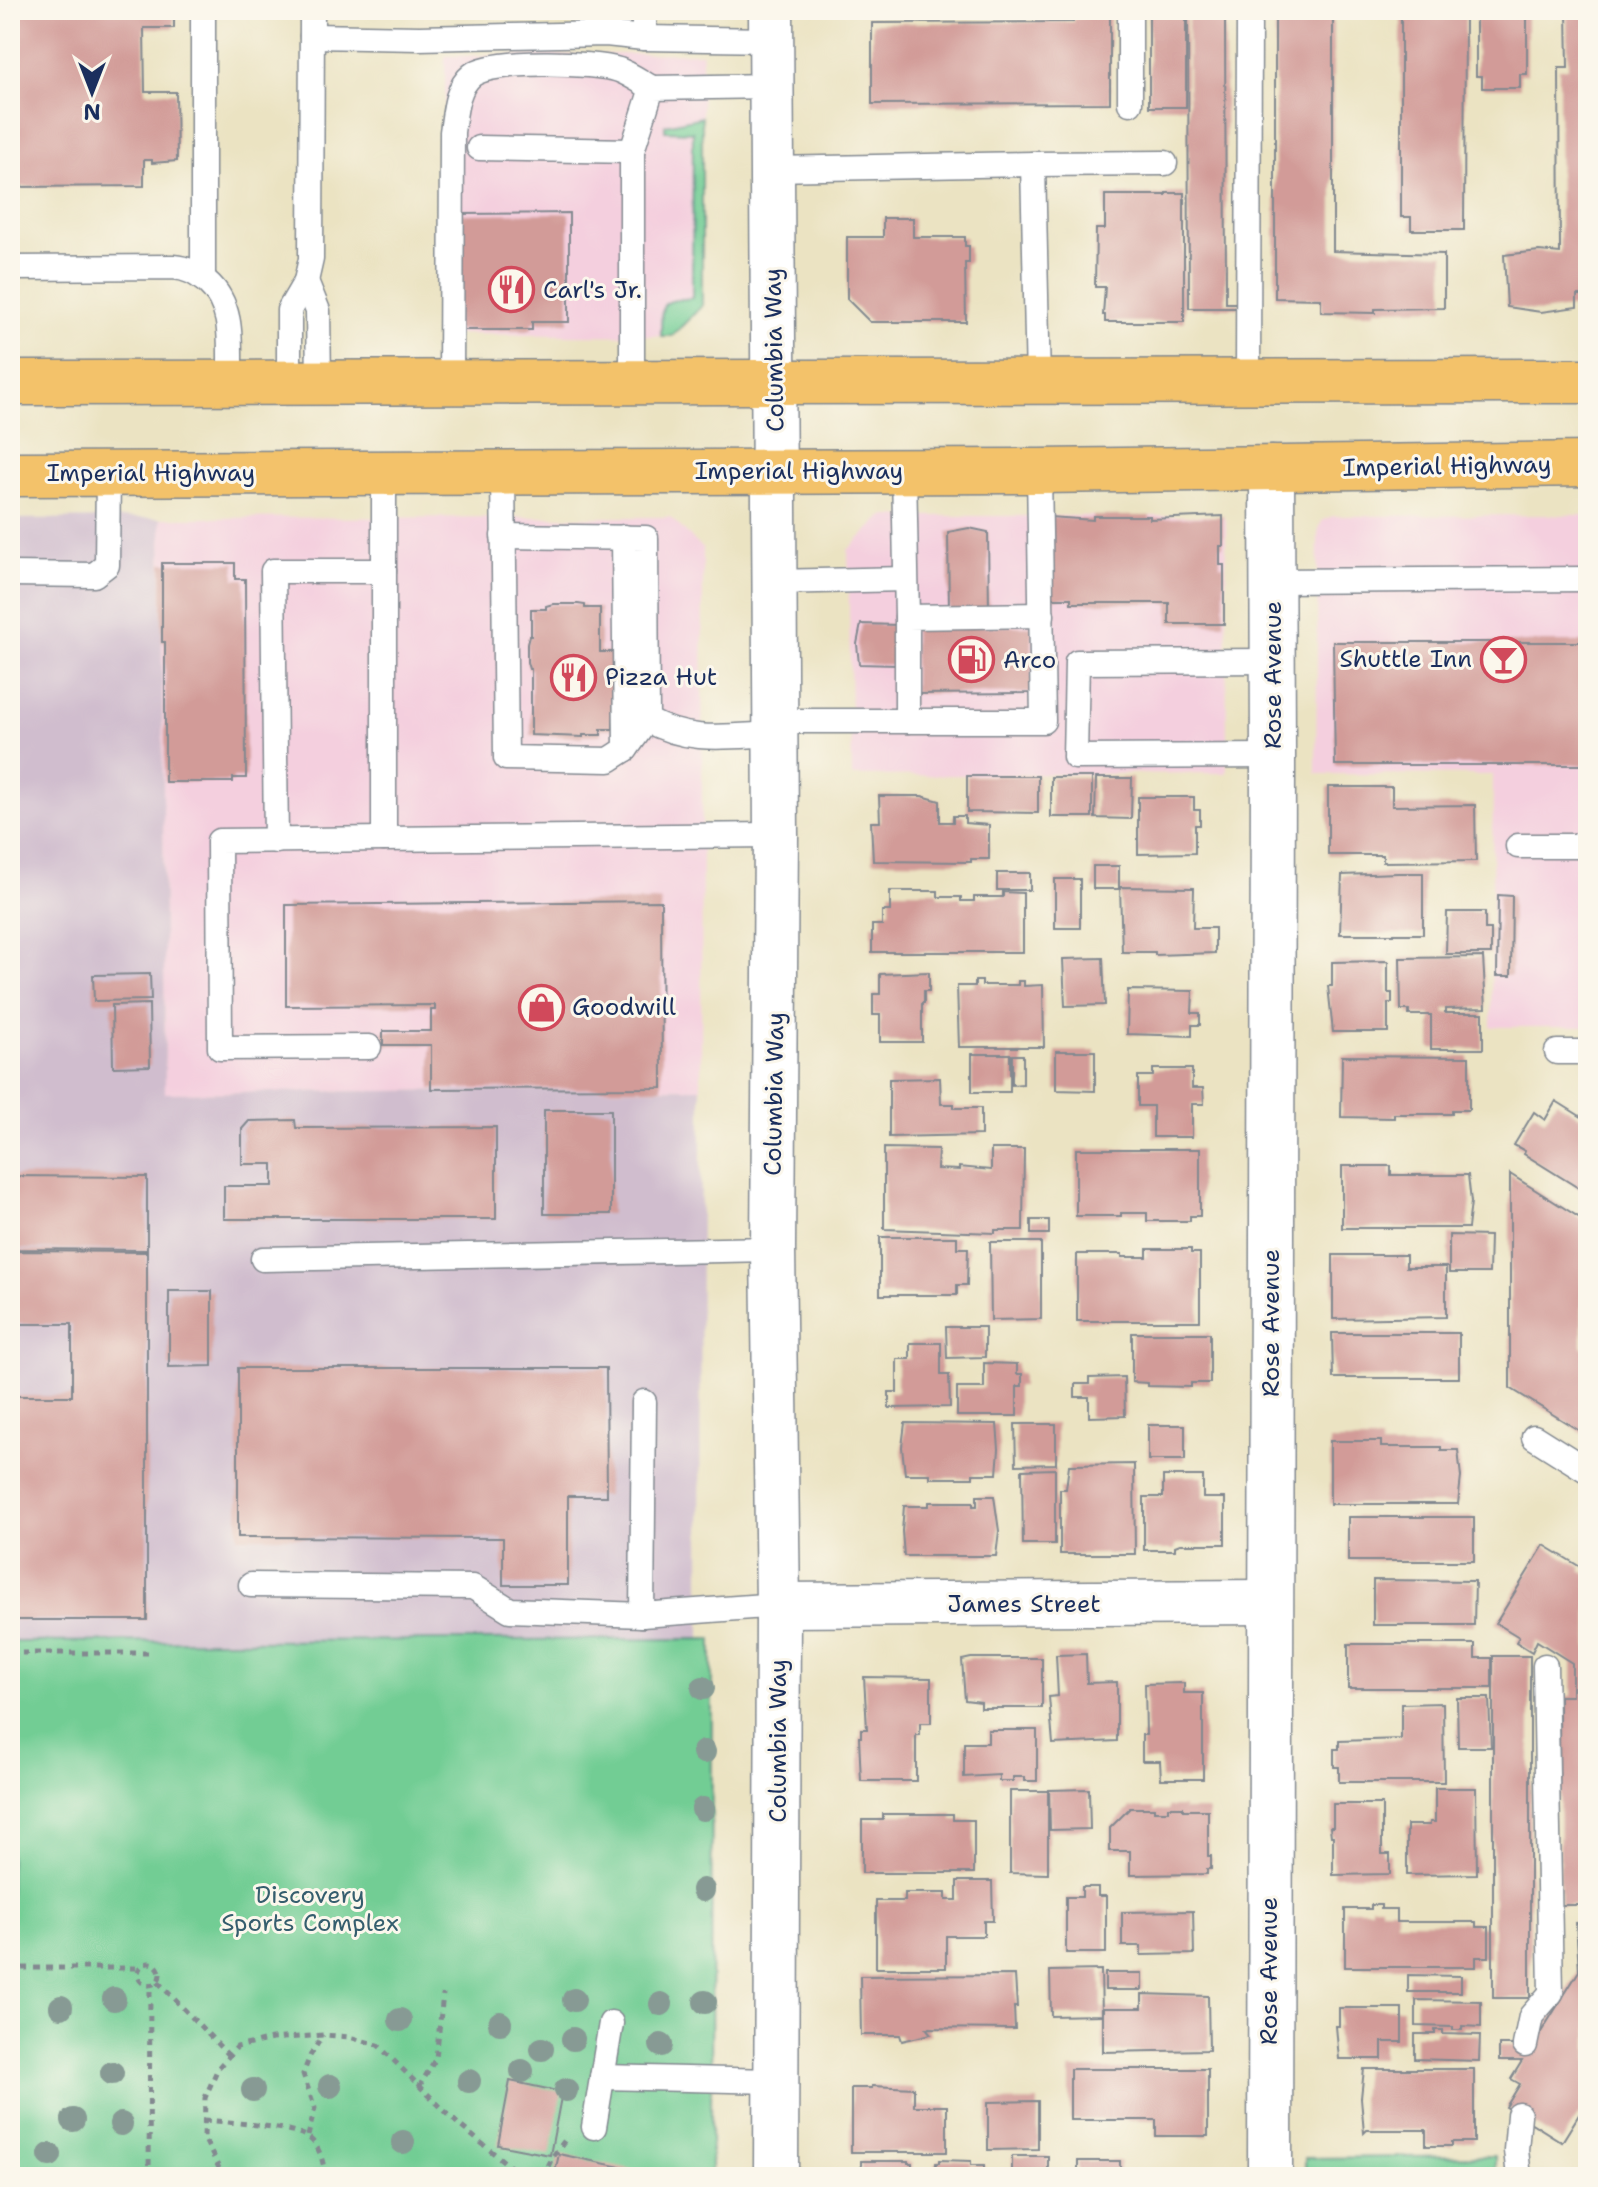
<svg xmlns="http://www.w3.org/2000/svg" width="1598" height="2187" font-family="'Shantell Sans',sans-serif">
	<rect width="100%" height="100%" fill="#fbf7ec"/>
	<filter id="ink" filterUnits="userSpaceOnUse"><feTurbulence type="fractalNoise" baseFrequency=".0125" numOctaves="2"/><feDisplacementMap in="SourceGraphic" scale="16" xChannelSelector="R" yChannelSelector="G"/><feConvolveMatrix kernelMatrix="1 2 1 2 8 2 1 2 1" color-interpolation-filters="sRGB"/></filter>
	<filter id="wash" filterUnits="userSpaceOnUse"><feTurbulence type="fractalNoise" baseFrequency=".006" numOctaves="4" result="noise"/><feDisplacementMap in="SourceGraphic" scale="32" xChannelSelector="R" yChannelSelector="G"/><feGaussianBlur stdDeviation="1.8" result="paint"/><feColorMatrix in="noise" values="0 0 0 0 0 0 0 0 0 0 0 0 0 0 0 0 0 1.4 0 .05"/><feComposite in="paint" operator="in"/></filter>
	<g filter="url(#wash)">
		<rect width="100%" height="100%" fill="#ebe3c2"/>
		<g fill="#f4cfde">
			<path d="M702 53V306L672 336 445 334V56Z"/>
			<path d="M1588 515V1027H1491L1493 775 1316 774 1318 532 1322 521 1333 516Z"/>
			<path d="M883 516H1223L1226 520 1227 773 852 776 848 550Z"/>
			<path d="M670 517 703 549 701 1088 165 1093 161 518Z"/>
		</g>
		<path fill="#d0bdce" d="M161 518 165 1093 701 1088 700 1639 10 1642V519Z"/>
		<g fill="#72cd94" stroke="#467e79" stroke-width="2">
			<path d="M702 117V306L672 336H661C662 301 658 302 692 298L693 132 665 131V125Z"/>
			<path d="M712 1639 711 2177H10V1642Z"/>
			<path d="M1495 2156V2177H1305V2158Z"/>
		</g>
		<g id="blocks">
			<g fill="#d29b98">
				<path d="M10 10H174V28H144L145 92H176L177 161 152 163V160H144V186L10 187Z"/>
				<rect x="1149" y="10" width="37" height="97"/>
				<path d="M1188 10H1225L1226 303H1239V308H1189Z"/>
				<path d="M1275 10H1333V251L1444 254V308L1375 309V313L1321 312V299L1275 298Z"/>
				<path d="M1401 10H1465L1464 230H1411V217H1401Z"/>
				<path d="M1476 10H1527V74H1520V88H1482V76H1476Z"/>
				<path d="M1567 10H1588V295H1577V307L1541 312 1507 307 1504 255 1539 251 1560 253 1559 68H1568Z"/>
				<path d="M1082 15H1110V103L872 104V23L1073 22V18H1082Z"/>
				<path d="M1166 193H1184V322H1105V315H1103L1105 287H1095L1096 229H1105V195H1166Z"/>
				<path d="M569 213V322H532V330H456L460 214Z"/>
				<path d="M883 218H913V237H965V246H969V263H965L966 322H870L847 299V237H883Z"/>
				<path d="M1093 516H1150V519L1223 516V546H1220V565H1224V624H1169V603H1071V598H1050V517L1093 520Z"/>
				<path d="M969 528 988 532 989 612H949L948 532Z"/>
				<path d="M162 563H235V579H245L246 778H233V782H165V642H162Z"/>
				<path d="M553 604H578L585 605V608H600V652H616L613 729H601V735H583V737L531 735V669H529L527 662V644L529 636H531V609H546V606Z"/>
				<path d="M861 624 898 625 897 665 859 664 857 644Z"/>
				<path d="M914 626H1032V693L914 694Z"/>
				<path d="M1333 642H1588V765H1335Z"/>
				<path d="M967 776H1038V813L967 812Z"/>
				<rect x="1051" y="777" width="41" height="40"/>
				<path d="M1096 778H1132L1131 819 1095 818Z"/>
				<path d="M1328 787H1392V806L1475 805 1476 861 1383 862V855H1328Z"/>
				<path d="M879 796H922L940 801V822H953V816H965V823L989 825V859H971V862L873 861 871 822H880Z"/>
				<path d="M1138 797H1194V810H1200V825H1195V853L1138 854Z"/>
				<rect x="1093" y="866" width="26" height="23"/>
				<rect x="997" y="873" width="33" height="17"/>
				<path d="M1398 873H1423V934H1340L1342 875Z"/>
				<rect x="1055" y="879" width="25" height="49"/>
				<path d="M1120 887 1194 888 1193 928H1215V953L1155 955V952H1122Z"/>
				<path d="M890 891H938V897H961V901H974V897H1003V892L1023 893V952H872V925H882V911H890Z"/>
				<path d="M1498 895 1512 896 1511 976H1497Z"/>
				<path d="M661 901 662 1088 431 1089V1045H383V1031H431V1010H435V1005L286 1006V905Z"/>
				<path d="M1447 912H1485V929H1491V954H1446Z"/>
				<path d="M1483 957 1486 1008 1445 1009V1013H1483V1049H1431V1015H1409V1010H1401L1400 958Z"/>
				<path d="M1103 958 1105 1005 1065 1006 1063 959Z"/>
				<path d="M1388 961V993H1392V1003H1388V1032H1333L1328 986H1332V962Z"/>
				<path d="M929 972V991H924V1003H922V1042H880V1015H873V994H880V974Z"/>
				<path d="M150 974 151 1000 94 1001 93 975Z"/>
				<path d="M975 981H982V985H1018V981H1024V986L1043 985 1044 1047H959L957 986H975Z"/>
				<path d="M1128 990 1193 991 1192 1013H1200V1025H1192V1036L1127 1034Z"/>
				<path d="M149 1004 150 1066 113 1067 112 1005Z"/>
				<path d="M1056 1051H1095V1091L1056 1090Z"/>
				<rect x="972" y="1054" width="38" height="38"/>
				<path d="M1012 1055H1023V1084L1012 1085Z"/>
				<path d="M1342 1056 1469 1057V1110H1452V1114H1394V1118L1341 1117Z"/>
				<path d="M1153 1069H1192V1088H1203L1204 1104H1192V1137H1153V1106H1138V1076H1153Z"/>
				<path d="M940 1078 941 1104H954V1108H981V1135L889 1137V1079Z"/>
				<path d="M1556 1101 1588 1121V1194L1524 1154 1525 1151 1514 1145 1534 1112 1545 1120Z"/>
				<rect x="544" y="1110" width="67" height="104"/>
				<path d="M295 1120 296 1128 496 1127V1219H224V1186H273V1164H242V1129L249 1121Z"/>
				<path d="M884 1148 938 1149 937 1169 959 1170V1167L991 1170V1149H1024L1023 1230H995V1233L884 1229Z"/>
				<path d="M1076 1149H1200V1216H1190V1221H1147V1213H1121V1216H1076Z"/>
				<path d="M1342 1166H1391V1175H1468L1471 1202 1468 1228H1342Z"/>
				<path d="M1510 1174 1588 1223V1268H1582V1347L1588 1350V1436L1510 1388Z"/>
				<path d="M10 1176 147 1177V1250L10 1249Z"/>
				<rect x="1031" y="1220" width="18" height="14"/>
				<path d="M1449 1235 1490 1236 1489 1273H1449Z"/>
				<path d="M880 1237H957V1248H968L967 1285H957V1295H880Z"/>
				<path d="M990 1242H1041V1319L991 1320Z"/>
				<path d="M1147 1249H1191V1253H1200V1321H1077V1254H1122V1257H1147Z"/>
				<path d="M10 1251 147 1252V1620H10V1396H72V1324H10Z"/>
				<path d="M1333 1255H1406V1267H1446V1317L1333 1319Z"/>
				<path d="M169 1291H212V1366L169 1367Z"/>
				<path d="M946 1327H985V1357L947 1358Z"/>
				<path d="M1132 1333H1210V1383H1191V1387L1148 1386V1383L1132 1382Z"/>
				<path d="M1332 1333H1459V1378H1333Z"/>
				<path d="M910 1343H941V1375H949L950 1407 889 1408V1392H897V1359H910Z"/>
				<path d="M984 1363 1017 1364V1374H1022V1386H1017V1416H957V1388H984Z"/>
				<path d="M238 1368H606L607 1496H568V1585H503V1538L238 1537Z"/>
				<path d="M1124 1377 1125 1416 1089 1417V1397H1075V1384H1089V1378Z"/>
				<path d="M905 1423 997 1424 999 1449 997 1474H973V1478H930V1474H905L902 1447Z"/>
				<path d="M1015 1424H1056V1464L1016 1465Z"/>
				<rect x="1148" y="1425" width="37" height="35"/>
				<path d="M1330 1441H1381V1447H1441V1450H1458L1461 1477 1458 1504H1330Z"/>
				<path d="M1134 1464 1135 1554H1060V1489H1066L1069 1465Z"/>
				<path d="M1055 1469V1544H1023L1022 1470Z"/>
				<path d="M1163 1476H1203V1498H1225V1544H1180L1175 1546V1550H1144V1497H1163Z"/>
				<path d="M977 1496H994L999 1531 996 1556H904L902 1531 904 1506H929V1502H973V1506H977Z"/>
				<rect x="1348" y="1517" width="126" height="44"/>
				<path d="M1544 1545 1582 1568 1580 1571 1588 1575V1905H1560L1559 1696H1572V1663L1537 1641 1532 1652 1516 1642 1519 1637 1496 1623Z"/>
				<path d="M1373 1580 1475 1581 1474 1625H1373Z"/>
				<path d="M1348 1644H1475V1658H1492V1688H1348Z"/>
				<path d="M1086 1654 1087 1683 1117 1682V1741L1053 1744 1049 1697 1058 1696 1056 1655Z"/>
				<rect x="1493" y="1656" width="37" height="342"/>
				<path d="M971 1658H1042V1708H981V1702L965 1700 962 1660Z"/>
				<path d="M864 1677 931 1678V1723H920V1735H916V1781H861L859 1737H861V1729H867Z"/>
				<path d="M1184 1683V1693H1203V1779H1161L1160 1761H1142V1735H1146L1145 1684Z"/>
				<path d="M1457 1698H1489L1491 1747H1458Z"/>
				<path d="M1443 1703 1444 1782H1339V1767H1334V1749H1339V1741L1401 1739V1704Z"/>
				<path d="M988 1730H1037V1781H1025V1777H1013V1781H999V1775L964 1777V1743H988Z"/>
				<path d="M1435 1788H1476L1477 1874 1407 1875V1825H1430V1822H1435Z"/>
				<path d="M1089 1789 1090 1829 1050 1830 1049 1790Z"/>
				<path d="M1010 1791H1048V1874L1010 1873Z"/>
				<path d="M1333 1804H1382V1854H1390V1874L1333 1875V1836H1331L1330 1827H1333Z"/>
				<path d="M1168 1807H1183V1810H1208V1856H1211V1869H1207V1874L1130 1875V1851H1110V1828L1130 1808H1154V1811H1168Z"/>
				<path d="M883 1814H953V1820H974V1873H862V1820H883Z"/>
				<path d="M957 1881H992L993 1921H984V1936H946V1968H876V1901H905V1893H946V1900H957Z"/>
				<path d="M1082 1887H1098V1896H1106V1953H1066V1897H1082Z"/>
				<path d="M1371 1905H1381V1909H1397V1922H1476V1927H1489V1957H1476V1967H1345V1909H1371Z"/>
				<path d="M1193 1911 1194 1954 1141 1955V1946H1122V1912Z"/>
				<path d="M1588 1922V2100L1562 2142 1506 2107 1520 2084 1511 2079 1522 2061H1499V2045H1533L1579 1971 1576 1923Z"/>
				<path d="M1101 1970 1102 2015 1051 2016 1050 1971Z"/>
				<rect x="1105" y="1973" width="37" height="17"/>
				<path d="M1015 1975 1017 2007H1014L1015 2029 926 2028 931 2034 902 2041 900 2035H861L860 1976Z"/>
				<path d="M1408 1975 1461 1976V1992H1408Z"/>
				<path d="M1142 1994 1208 1996 1209 2050 1103 2052V2008H1142Z"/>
				<path d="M1416 2000 1481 2001V2027L1462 2026V2030H1453V2027L1416 2026Z"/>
				<path d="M1339 2008H1402V2042H1382V2059H1339L1336 2026H1339Z"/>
				<path d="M1435 2030H1443V2034L1480 2035 1479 2061 1415 2059V2034H1435Z"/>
				<path d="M1070 2069H1208V2136H1156V2120H1070Z"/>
				<path d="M1364 2069H1474V2142H1452V2146H1426V2130H1367L1364 2133 1361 2098Z"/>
				<path d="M510 2081 562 2092 550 2155 498 2145Z"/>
				<path d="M872 2086 914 2088V2106H947V2152H851V2088H872Z"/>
				<path d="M1038 2101V2149L988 2150V2102Z"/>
				<path d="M559 2154 663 2176V2177H554Z"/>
				<rect x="1012" y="2156" width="36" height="21"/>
				<path d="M939 2160 971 2161V2165H984V2177H935L936 2163H939Z"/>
				<path d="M861 2161H908V2163H912V2177H861Z"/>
				<rect x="1078" y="2161" width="42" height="16"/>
			</g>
		</g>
	</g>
	<g filter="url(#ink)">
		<use href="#blocks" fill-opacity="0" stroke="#838990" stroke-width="2"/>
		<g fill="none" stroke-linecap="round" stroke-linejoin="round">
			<defs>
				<g id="service">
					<path d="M203 10V279"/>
					<path d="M644 10V38"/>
					<path d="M1130 10V103"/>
					<path d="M312 36 419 38 606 34 644 38 771 40"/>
					<path d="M479 148 632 151"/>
					<path d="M1033 164 1165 163"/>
					<path d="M773 169 1033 164 1038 382"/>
					<path d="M10 268 173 267C187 268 196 273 207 282 236 307 229 349 230 383"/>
					<path d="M306 281 318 311 319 382"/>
					<path d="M1248 382 1249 10"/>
					<path d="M289 383V310L306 281 311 259 312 10"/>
					<path d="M451 383 452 132C455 112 456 88 472 75 492 59 594 62 619 70 630 74 641 82 652 88"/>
					<path d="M632 383V151L652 88 771 86"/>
					<path d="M904 470 907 617"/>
					<path d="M384 472V839L776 835"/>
					<path d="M503 472 506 758 609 760 626 749 647 720"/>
					<path d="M503 536 646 538 647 720C690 744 729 736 775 734"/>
					<path d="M624 537 626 749"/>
					<path d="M10 574 94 575 107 565 108 474"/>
					<path d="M1272 581 1588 579"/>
					<path d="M775 582 905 579"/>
					<path d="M1273 661 1077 662 1075 757 1273 756"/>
					<path d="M775 721H1043L1039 471"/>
					<path d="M907 721V617L1042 615"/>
					<path d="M276 841 273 571H384"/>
					<path d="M1518 846H1588"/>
					<path d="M369 1047 220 1048 219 841 384 839"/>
					<path d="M1557 1052H1588"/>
					<path d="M263 1259 773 1249"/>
					<path d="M1534 1437 1588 1471"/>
					<path d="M251 1585 473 1587 510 1610 642 1615 778 1605"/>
					<path d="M642 1615 644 1402"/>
					<path d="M1525 2045 1531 2016 1551 1993 1545 1666"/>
					<path d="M602 2077 777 2081"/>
					<path d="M1519 2115 1516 2150 1519 2177"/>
					<path d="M594 2127 611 2023"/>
				</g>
				<g id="minor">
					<path d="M778 1605 1269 1602"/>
					<path d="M1270 2177 1273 756 1272 468"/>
				</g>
				<path id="tertiary" d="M771 10 776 835 773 1249 778 1605 776 2177"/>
				<g id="primary">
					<path d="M10 383 1588 381"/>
					<path d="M10 474 1039 471 1588 464"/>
				</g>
			</defs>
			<use href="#service" stroke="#838990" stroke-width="27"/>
			<use href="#minor" stroke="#838990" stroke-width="47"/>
			<use href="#tertiary" stroke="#838990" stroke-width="47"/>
			<use href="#primary" stroke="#838990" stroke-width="47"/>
			<g stroke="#838990" stroke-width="5" stroke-dasharray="6 6" stroke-linecap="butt">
				<path d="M10 1653H150"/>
				<circle cx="149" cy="1974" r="11"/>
				<path d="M10 1968H141"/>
				<path d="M158 1982 229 2056"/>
				<path d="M419 2087 436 2058 443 1994"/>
				<path d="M204 2120C225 2122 294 2126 309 2138 320 2146 324 2164 325 2177"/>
				<path d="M308 2136 315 2108 303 2074 310 2056 323 2035"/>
				<path d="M149 2177 150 1986"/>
				<path d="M228 2177 219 2168 204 2138 205 2098 218 2068 237 2047 272 2039 324 2035 349 2037 378 2045 458 2124 523 2177"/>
				<path d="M543 2177 553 2156 565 2140"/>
			</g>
			<use href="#service" stroke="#fff" stroke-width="24"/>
			<use href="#minor" stroke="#fff" stroke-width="44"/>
			<use href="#tertiary" stroke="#fff" stroke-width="44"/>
			<use href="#primary" stroke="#f3c26a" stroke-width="44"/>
		</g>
		<g fill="#879a94">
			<circle cx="703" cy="1688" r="12"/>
			<circle cx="704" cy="1752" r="12"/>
			<circle cx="703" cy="1809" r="12"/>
			<circle cx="703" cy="1890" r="12"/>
			<circle cx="114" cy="1999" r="12"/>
			<circle cx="574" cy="2000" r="12"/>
			<circle cx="705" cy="2002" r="12"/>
			<circle cx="661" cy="2004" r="12"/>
			<circle cx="61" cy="2007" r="12"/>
			<circle cx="400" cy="2020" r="12"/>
			<circle cx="500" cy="2023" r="12"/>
			<circle cx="573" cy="2039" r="12"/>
			<circle cx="661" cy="2045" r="12"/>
			<circle cx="542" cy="2049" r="12"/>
			<circle cx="522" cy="2071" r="12"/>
			<circle cx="112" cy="2073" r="12"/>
			<circle cx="469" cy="2081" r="12"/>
			<circle cx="330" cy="2086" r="12"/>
			<circle cx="253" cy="2090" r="12"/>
			<circle cx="566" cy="2090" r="12"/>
			<circle cx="73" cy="2120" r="12"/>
			<circle cx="121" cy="2124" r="12"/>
			<circle cx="403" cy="2142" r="12"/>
			<circle cx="50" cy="2155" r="12"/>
		</g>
	</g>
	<defs>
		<symbol id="restaurant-ring" viewBox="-11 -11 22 22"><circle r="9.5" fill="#fbf7ec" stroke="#d1495b" stroke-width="1.5"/><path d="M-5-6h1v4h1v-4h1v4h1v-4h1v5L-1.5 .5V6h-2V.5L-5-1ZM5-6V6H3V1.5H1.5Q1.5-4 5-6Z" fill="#d1495b"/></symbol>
		<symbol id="bar-ring" viewBox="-11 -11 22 22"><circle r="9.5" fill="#fbf7ec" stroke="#d1495b" stroke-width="1.5"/><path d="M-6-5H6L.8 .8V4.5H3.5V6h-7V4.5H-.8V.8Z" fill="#d1495b"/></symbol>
		<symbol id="fuel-ring" viewBox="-11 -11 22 22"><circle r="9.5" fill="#fbf7ec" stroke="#d1495b" stroke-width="1.5"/><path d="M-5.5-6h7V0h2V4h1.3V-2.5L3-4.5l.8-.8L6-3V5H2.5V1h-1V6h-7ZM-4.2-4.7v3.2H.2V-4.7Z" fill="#d1495b"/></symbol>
		<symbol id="shop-ring" viewBox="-11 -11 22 22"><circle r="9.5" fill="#fbf7ec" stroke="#d1495b" stroke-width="1.5"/><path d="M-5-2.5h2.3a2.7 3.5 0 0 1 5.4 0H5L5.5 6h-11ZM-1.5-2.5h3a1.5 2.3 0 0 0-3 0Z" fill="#d1495b"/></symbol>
	</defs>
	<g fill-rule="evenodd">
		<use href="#restaurant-ring" x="486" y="264" width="51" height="51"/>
		<use href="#bar-ring" x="1478" y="634" width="51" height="51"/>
		<use href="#fuel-ring" x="946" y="634" width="51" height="51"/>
		<use href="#restaurant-ring" x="548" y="652" width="51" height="51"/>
		<use href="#shop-ring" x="516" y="982" width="51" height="51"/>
	</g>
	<g text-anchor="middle" stroke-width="6" stroke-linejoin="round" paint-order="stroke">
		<g font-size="24" fill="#1b2f5e" stroke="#fbf7ec" text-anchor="start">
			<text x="543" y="298">Carl's Jr.</text>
			<text x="1472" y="667" text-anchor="end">Shuttle Inn</text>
			<text x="1003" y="668">Arco</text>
			<text x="605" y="685">Pizza Hut</text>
			<text x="572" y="1015">Goodwill</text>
		</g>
		<g font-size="24" fill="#1b2f5e" stroke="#fbf7ec">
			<text transform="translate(774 350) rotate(-91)" y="8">Columbia Way</text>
			<text transform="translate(1447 466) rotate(-1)" y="8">Imperial Highway</text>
			<text x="799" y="479">Imperial Highway</text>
			<text x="151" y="481">Imperial Highway</text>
			<text transform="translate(1273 675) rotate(-90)" y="8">Rose Avenue</text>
			<text transform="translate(774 1094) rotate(-89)" y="8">Columbia Way</text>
			<text transform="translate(1271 1323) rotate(-90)" y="8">Rose Avenue</text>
			<text x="1024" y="1612">James Street</text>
			<text transform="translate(778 1741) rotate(-90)" y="8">Columbia Way</text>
			<text transform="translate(1269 1971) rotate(-90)" y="8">Rose Avenue</text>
		</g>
		<g font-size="24" fill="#355e6e" stroke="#fbf7ec">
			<text x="310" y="1903">Discovery<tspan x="310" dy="28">Sports Complex</tspan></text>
		</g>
	</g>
	<rect width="1598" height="2187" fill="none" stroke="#fbf7ec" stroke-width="40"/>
	<g transform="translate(92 92) rotate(180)" stroke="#fbf7ec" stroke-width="6" paint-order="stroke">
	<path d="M0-6L14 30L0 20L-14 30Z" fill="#1b2f5e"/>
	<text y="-12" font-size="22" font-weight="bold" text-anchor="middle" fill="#1b2f5e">N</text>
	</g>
</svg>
